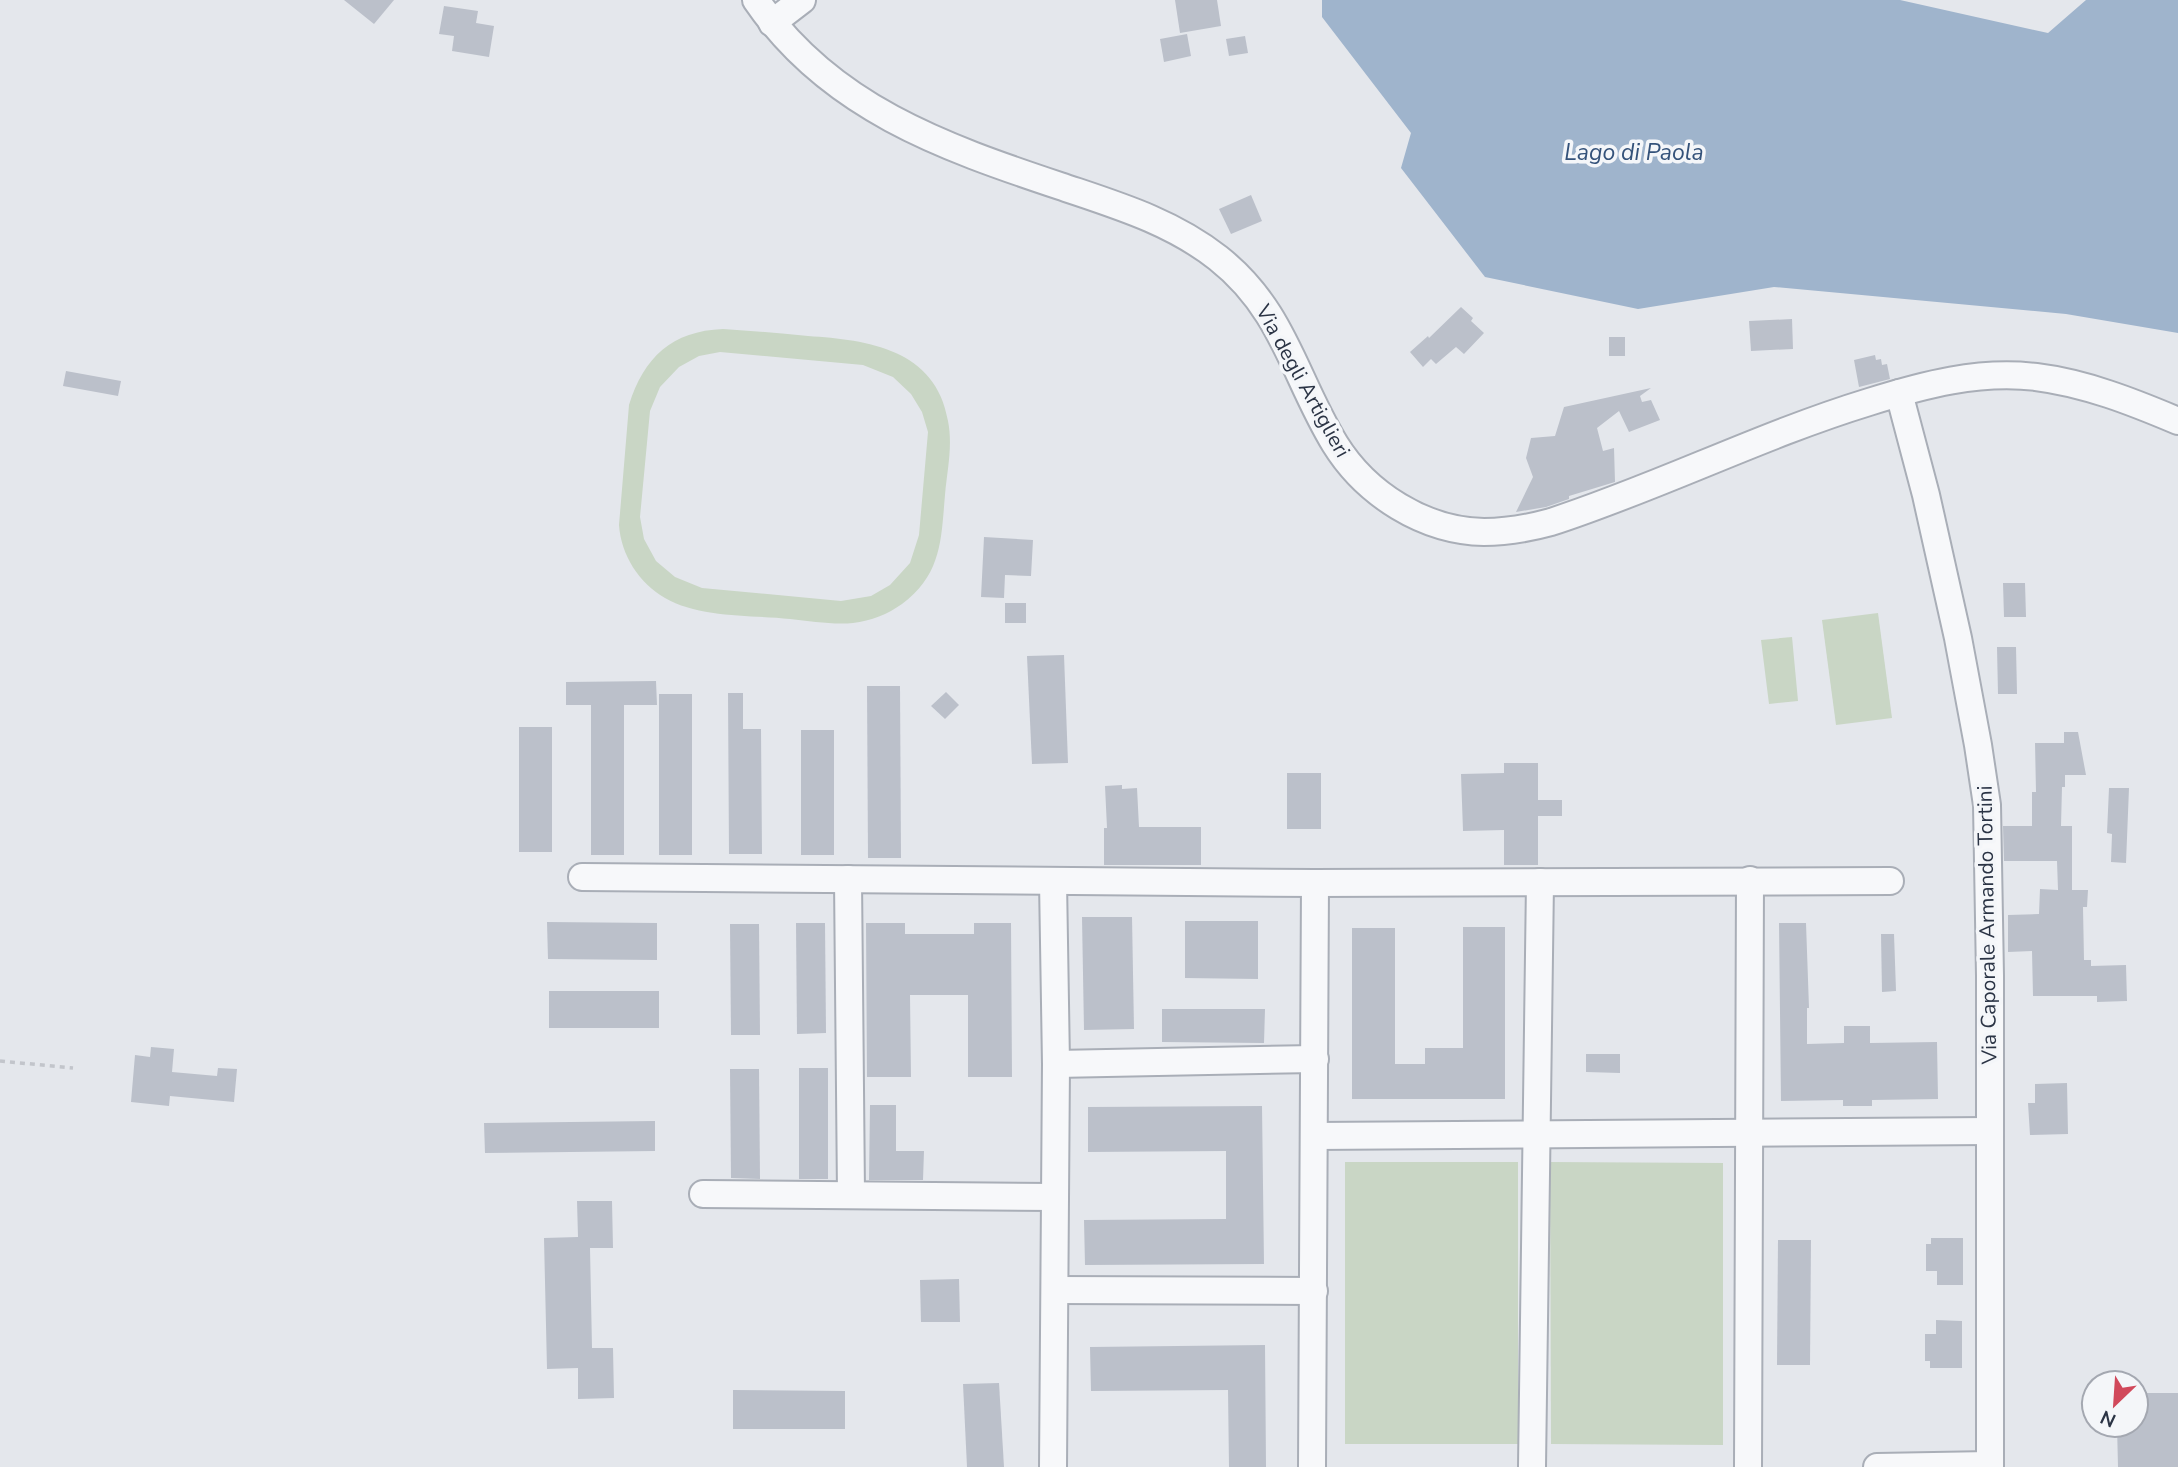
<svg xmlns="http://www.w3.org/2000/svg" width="2178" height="1467" font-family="'Nunito Sans',sans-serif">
	<rect width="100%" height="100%" fill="#e4e7ec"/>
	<g fill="#c9d6c5" fill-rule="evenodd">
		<path d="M723 329C752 331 780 333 808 336 868 340 936 349 948 421 953 446 947 471 945 495 941 540 942 574 902 604 888 614 871 621 853 623 833 625 811 621 790 619 752 615 699 618 665 598 639 583 621 555 619 525L629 405C644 357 672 331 723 329ZM720 352 863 365 893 377 911 394 922 412 928 432 919 535 910 563 890 585 871 596 841 601 702 588 675 577 656 561 644 539 640 517 650 411 660 387 679 367 699 356Z"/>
		<path d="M1878 613 1892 718 1836 725 1822 620Z"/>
		<path d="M1792 637 1798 701 1769 704 1761 640Z"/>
		<rect x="1345" y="1162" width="173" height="282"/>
		<path d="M1550 1162 1723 1163V1445L1551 1444Z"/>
	</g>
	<path fill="#9fb4cc" d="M1322 0H1900L2048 33 2086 0H2178V333L2066 314 1774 287 1638 309 1485 277 1401 168 1411 133 1322 17Z"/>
	<g fill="#bbc0ca">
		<path d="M344 0H394L374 24Z"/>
		<path d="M1175 0H1217L1221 26 1180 33Z"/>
		<path d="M444 6 478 11 476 23 494 26 489 57 452 51 454 36 439 34Z"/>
		<path d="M1187 34 1191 56 1164 62 1160 39Z"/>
		<path d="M1245 36 1248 53 1229 56 1226 39Z"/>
		<path d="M1251 195 1262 221 1231 234 1219 209Z"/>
		<path d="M1461 307 1473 318 1471 321 1484 333 1464 354 1456 347 1436 364 1431 359 1423 367 1410 352 1428 336 1429 338Z"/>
		<path d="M1792 319 1793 349 1751 351 1749 321Z"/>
		<rect x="1609" y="337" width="16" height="19"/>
		<path d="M1875 355 1876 360 1881 359 1882 365 1887 364 1890 379 1859 387 1854 360Z"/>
		<path d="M66 371 121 381 118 396 63 386Z"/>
		<path d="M1651 388 1640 396 1642 402 1651 400 1660 420 1629 432 1619 411 1597 428 1603 451 1614 448 1615 482 1569 496V499L1546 507 1516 512 1533 477 1526 458 1531 438 1555 436 1564 407Z"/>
		<path d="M984 537 1033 540 1031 576 1005 575 1004 598 981 597Z"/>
		<path d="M2003 583H2025L2026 617H2004Z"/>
		<rect x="1005" y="603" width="21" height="20"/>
		<path d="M1997 647H2016L2017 694H1998Z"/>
		<path d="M1064 655 1068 763 1032 764 1027 656Z"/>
		<path d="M656 681 657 705H624V855H591V705H566V682Z"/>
		<path d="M867 686H900L901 858H868Z"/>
		<path d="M946 692 959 705 945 719 931 706Z"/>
		<path d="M728 693H743V729H761L762 854H729Z"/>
		<rect x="659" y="694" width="33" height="161"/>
		<rect x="519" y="727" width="33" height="125"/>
		<rect x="801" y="730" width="33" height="125"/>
		<path d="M2064 732H2078L2086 775H2065V787H2062L2061 826H2072V890H2088L2087 907H2083L2084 960H2091V966L2126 965 2127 1001 2097 1002V996H2033L2032 951 2008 952V915L2039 914 2040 889 2058 890 2057 861H2004L2003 826H2032V792H2036L2035 743H2064Z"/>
		<path d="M1504 763H1538V800H1562V816H1538V865H1504V830L1463 831 1461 774 1504 773Z"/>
		<rect x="1287" y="773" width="34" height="56"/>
		<path d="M1122 785V789L1137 788 1139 827H1201V865H1104V828H1107L1105 786Z"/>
		<path d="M2109 788H2129L2126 863 2111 862 2112 834 2107 833Z"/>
		<path d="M1082 917H1132L1134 1029 1084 1030Z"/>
		<path d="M1185 921H1258V979L1185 978Z"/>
		<path d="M547 922 657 923V960L548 959Z"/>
		<path d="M796 923H825L826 1033 797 1034Z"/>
		<path d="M866 923H905V934H974V923H1011L1012 1077H968V995H910L911 1077H867Z"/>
		<path d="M1779 923H1806L1809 1008H1807V1044L1844 1043V1026H1870V1043L1937 1042 1938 1099 1872 1100V1106H1843V1100L1781 1101Z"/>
		<path d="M730 924H759L760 1035H731Z"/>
		<path d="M1463 927H1505V1099H1352V928H1395V1064H1425V1048H1463Z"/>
		<path d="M1881 934H1894L1896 991 1882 992Z"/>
		<rect x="549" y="991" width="110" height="37"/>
		<path d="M1162 1009H1265L1264 1043 1162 1042Z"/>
		<path d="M151 1047 174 1049 172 1072 217 1076 218 1068 237 1069 234 1102 170 1096 169 1106 131 1102 135 1055 150 1057Z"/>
		<path d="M1586 1054H1620V1073L1586 1072Z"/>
		<rect x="799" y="1068" width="29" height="111"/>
		<path d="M730 1069H759L760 1179 731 1178Z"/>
		<path d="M2067 1083 2068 1134 2030 1135 2028 1103H2035V1084Z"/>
		<path d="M870 1105H896V1151H924L923 1180H869Z"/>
		<path d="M1262 1106 1264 1264 1085 1265 1084 1220 1226 1219V1151L1088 1152V1107Z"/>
		<path d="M655 1121V1151L485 1153 484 1123Z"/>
		<path d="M577 1201H612L613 1248H590L592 1348H613L614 1398 578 1399V1368L547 1369 544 1238 578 1237Z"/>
		<path d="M1931 1238H1963V1285H1937V1271H1926V1244H1931Z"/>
		<path d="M1778 1240H1811L1810 1365H1777Z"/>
		<path d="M959 1279 960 1322H921L920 1280Z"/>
		<path d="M1936 1320 1962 1321V1368H1930V1361H1925V1334H1936Z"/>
		<path d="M1265 1345 1266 1467H1229L1228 1390 1091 1391 1090 1347Z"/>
		<path d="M999 1383 1004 1467H967L963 1384Z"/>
		<path d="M733 1390 845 1391V1429H733Z"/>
		<path d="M2136 1393H2178V1467H2118L2117 1425H2136Z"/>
	</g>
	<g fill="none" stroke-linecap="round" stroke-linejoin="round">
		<defs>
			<g id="minor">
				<path d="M756 0C829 107 943 147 1060 186 1116 205 1171 221 1218 258 1284 310 1294 377 1335 444 1366 494 1424 531 1484 532 1507 532 1529 528 1551 522 1659 487 1761 435 1869 402 1923 385 1979 370 2036 377 2085 383 2133 402 2178 421"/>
				<path d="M772 23 802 0"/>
				<path d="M1899 393 1926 495 1958 638 1978 745 1987 805 1990 976V1467"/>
				<path d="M582 877 1315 883 1890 881"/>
				<path d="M848 879 851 1194"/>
				<path d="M1053 881 1056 1064 1053 1467"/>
				<path d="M1056 1064 1315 1059"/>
				<path d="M1315 1136 1990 1131"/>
				<path d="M703 1194 1055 1197"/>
				<path d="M1055 1290 1314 1291"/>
				<path d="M1312 1467 1315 883"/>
				<path d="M1532 1467 1540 882"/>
				<path d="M1748 1467 1750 880"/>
				<path d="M1877 1467 1990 1465"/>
			</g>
		</defs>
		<use href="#minor" stroke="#a9aeb7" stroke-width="30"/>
		<path stroke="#c2c5cb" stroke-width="3.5" stroke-dasharray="5 5" stroke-linecap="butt" d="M0 1061 73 1068"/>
		<use href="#minor" stroke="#f7f8fa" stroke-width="26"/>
	</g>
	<g text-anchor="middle" stroke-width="7" stroke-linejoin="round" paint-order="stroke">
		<g font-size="21" fill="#2b3445" stroke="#f4f6f9">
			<text transform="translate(1303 381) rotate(61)" y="7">Via degli Artiglieri</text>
			<text transform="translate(1987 925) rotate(-91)" y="7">Via Caporale Armando Tortini</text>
		</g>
		<g font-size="23" font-style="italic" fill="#34527a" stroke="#f4f6f9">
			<text x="1634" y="160">Lago di Paola</text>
		</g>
	</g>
	<g transform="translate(2115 1404) rotate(205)"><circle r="33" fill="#f4f6f9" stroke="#a4a8b1" stroke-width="2"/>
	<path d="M0-5L12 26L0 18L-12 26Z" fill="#d1495b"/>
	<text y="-10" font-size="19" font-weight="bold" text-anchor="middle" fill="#2b3445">N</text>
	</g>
</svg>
